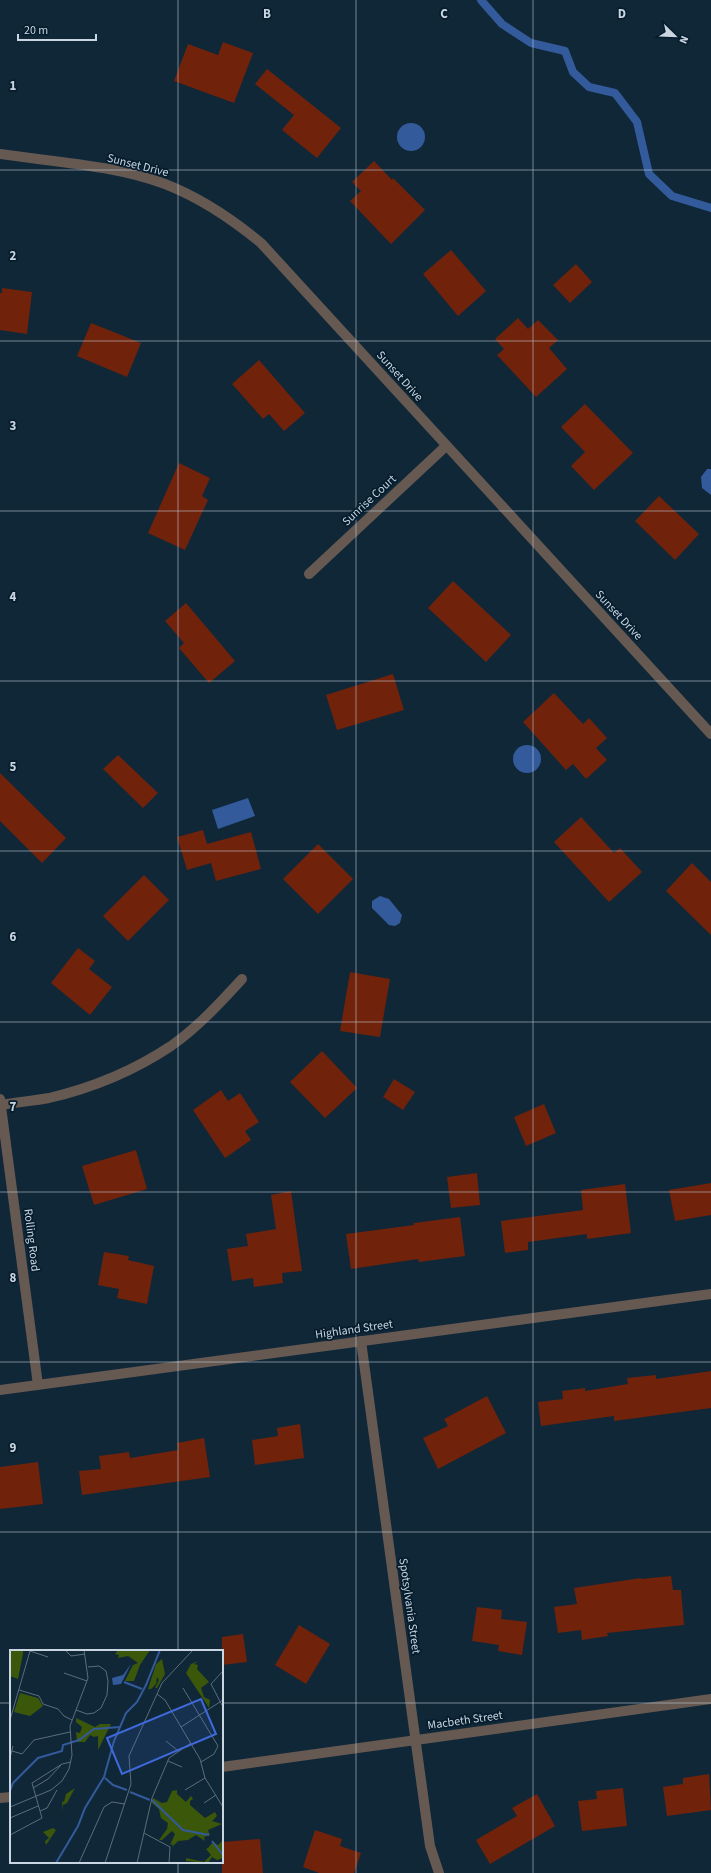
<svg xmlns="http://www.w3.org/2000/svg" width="711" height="1873" font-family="'Source Sans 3',sans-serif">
	<rect width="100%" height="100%" fill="#102738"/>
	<g fill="#335a9b">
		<circle cx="411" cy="137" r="14"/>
		<path d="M707 469H711V495L702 488 701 477Z"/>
		<circle cx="527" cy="759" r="14"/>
		<path d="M248 798 255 816 218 829 212 810Z"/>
		<path d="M380 896 389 899 402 915 400 923 395 926 389 925 372 908V901Z"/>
	</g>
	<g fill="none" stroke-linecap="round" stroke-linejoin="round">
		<path stroke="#335a9b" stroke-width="8" d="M481 0 502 24 531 43 565 51 573 72 589 87 615 93 637 122 649 174 672 196 711 208"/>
	</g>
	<g fill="#70220b">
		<path d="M223 42 253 53 234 103 174 81 188 44 218 55Z"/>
		<path d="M267 69 341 128 317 158 282 130 294 115 255 84Z"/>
		<path d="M374 161 392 180 393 178 425 210 391 244 350 201 361 191 352 182Z"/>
		<path d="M451 250 486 291 458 316 423 274Z"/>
		<path d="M576 264 592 282 570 303 553 285Z"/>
		<path d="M2 288 32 292 27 334 0 330V293H2Z"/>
		<path d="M518 318 528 329 538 320 558 340 549 348 567 369 536 397 497 355 504 349 495 339Z"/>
		<path d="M91 323 141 343 127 377 77 356Z"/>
		<path d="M259 360 305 413 284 431 269 414 263 419 232 384Z"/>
		<path d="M585 404 633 453 594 490 571 466 585 452 561 427Z"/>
		<path d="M179 463 210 478 202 496 208 500 185 550 148 533Z"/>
		<path d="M659 496 699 534 675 560 635 521Z"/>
		<path d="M453 581 511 635 486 662 428 608Z"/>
		<path d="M186 603 235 661 209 683 179 648 184 643 165 621Z"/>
		<path d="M393 674 404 710 337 730 326 695Z"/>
		<path d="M554 693 583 724 589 718 607 738 596 748 607 760 586 779 573 764 566 770 523 722Z"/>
		<path d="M118 755 158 793 143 808 103 769Z"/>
		<path d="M0 773 66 838 42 863 0 821Z"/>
		<path d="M581 817 614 853 620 848 642 872 609 902 554 842Z"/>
		<path d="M203 830 207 844 251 832 261 869 216 881 211 863 187 870 177 837Z"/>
		<path d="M318 844 353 879 318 914 283 879Z"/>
		<path d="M692 863 711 882V935L666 891Z"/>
		<path d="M144 875 169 900 128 941 103 916Z"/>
		<path d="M78 948 95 961 89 969 112 987 90 1015 51 983Z"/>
		<path d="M350 972 390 979 380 1037 340 1031Z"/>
		<path d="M322 1051 357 1088 325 1118 290 1082Z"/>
		<path d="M394 1079 415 1092 403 1110 383 1097Z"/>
		<path d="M221 1090 228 1101 240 1093 259 1122 245 1131 251 1140 225 1158 193 1110Z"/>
		<path d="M544 1104 556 1133 526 1146 514 1117Z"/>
		<path d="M136 1150 147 1189 94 1205 82 1166Z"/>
		<path d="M477 1173 480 1205 451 1208 447 1177Z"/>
		<path d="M711 1183V1215L675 1221 669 1190Z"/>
		<path d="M625 1184 631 1233 587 1239V1234L528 1242V1250L505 1253 501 1221 583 1210 581 1190Z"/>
		<path d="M291 1191 302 1271 282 1273 283 1283 254 1287 253 1278 232 1281 227 1249 248 1246 246 1234 276 1229 271 1195Z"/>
		<path d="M460 1217 465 1256 419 1262 418 1259 351 1269 346 1234 414 1225V1223Z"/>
		<path d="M104 1252 129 1256 128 1260 154 1266 147 1304 117 1298 119 1289 98 1285Z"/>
		<path d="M711 1371V1408L614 1421V1416L541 1426 538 1402 563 1399 562 1391 585 1388V1391L628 1384 627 1378 656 1375V1379Z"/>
		<path d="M487 1396 506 1433 438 1469 423 1438 448 1426 444 1419Z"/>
		<path d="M300 1424 304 1458 255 1465 252 1440 278 1436 277 1428Z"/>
		<path d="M204 1438 210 1477 82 1495 79 1471 101 1469 99 1456 129 1452 130 1458 178 1450 177 1443Z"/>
		<path d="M38 1462 43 1504 0 1509V1467Z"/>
		<path d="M671 1576 673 1590H681L684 1625 607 1633 608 1636 582 1640 581 1630 558 1633 554 1607 577 1604 574 1588 641 1578V1579Z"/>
		<path d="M477 1607 502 1610 501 1619 527 1622 522 1655 498 1651 499 1645 472 1641Z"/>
		<path d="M299 1625 330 1644 306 1684 275 1665Z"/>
		<path d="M243 1634 247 1662 222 1665V1637Z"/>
		<path d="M709 1774 711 1810 667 1816 663 1787 683 1784V1778Z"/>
		<path d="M623 1788 627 1826 582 1831 578 1801 597 1799 596 1791Z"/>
		<path d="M537 1794 555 1826 490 1864 476 1840 517 1816 512 1808Z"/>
		<path d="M315 1830 342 1839 340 1846 361 1853 354 1873H319L303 1867Z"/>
		<path d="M260 1839 263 1873H222V1842Z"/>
	</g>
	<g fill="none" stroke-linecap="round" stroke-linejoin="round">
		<g stroke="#655952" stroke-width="10">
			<path d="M0 154C54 162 114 165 165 184 201 198 232 219 261 243L711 734"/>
			<path d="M309 574 446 446"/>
			<path d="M0 1099 38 1385"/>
			<path d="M1 1105C17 1102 33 1101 49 1098 92 1088 135 1070 171 1046 198 1027 220 1003 242 979"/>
			<path d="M361 1341 430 1846 439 1873"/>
			<path d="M0 1390 711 1294"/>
			<path d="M222 1767 711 1699"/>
			<path d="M0 1798 11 1797"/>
		</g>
	</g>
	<path fill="none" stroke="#c9d6e2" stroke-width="1" stroke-opacity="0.55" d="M178 0V1651M356 0V1873M533 0V1873M0 170H711M0 341H711M0 511H711M0 681H711M0 851H711M0 1022H711M0 1192H711M0 1362H711M0 1532H711M0 1703H11M222 1703H711M178 1862V1873"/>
	<g text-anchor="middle" stroke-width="3.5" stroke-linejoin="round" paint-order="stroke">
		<g font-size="12" fill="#c9d6e2" stroke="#061d2e">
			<text transform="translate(138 165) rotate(14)" y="4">Sunset Drive</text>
			<text transform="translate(400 376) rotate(48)" y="4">Sunset Drive</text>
			<text transform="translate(369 500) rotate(-43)" y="4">Sunrise Court</text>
			<text transform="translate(619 615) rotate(47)" y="4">Sunset Drive</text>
			<text transform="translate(32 1240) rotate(83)" y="4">Rolling Road</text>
			<text transform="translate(354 1329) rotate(-8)" y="4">Highland Street</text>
			<text transform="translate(410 1606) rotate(82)" y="4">Spotsylvania Street</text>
			<text transform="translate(465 1720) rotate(-8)" y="4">Macbeth Street</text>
		</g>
	</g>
	<g transform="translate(10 1650)">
		<rect width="213" height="213" fill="#102738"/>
		<path d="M0 0H13V4L8 29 0 26ZM108 0H140L130 15 124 31H115L123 15 128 13 118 6 108 8 109 5 105 4ZM152 9 155 24 147 38H145L149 30 147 27 146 34 141 39H138L146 14ZM189 11 184 14 188 15 187 19 199 32 191 38 194 47 200 50 199 58 176 23 181 14ZM10 43 28 48 33 56 20 66 4 62ZM66 68 85 77 90 74H101L88 100V86L84 87 80 85 75 92H67L66 82 70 83 72 77 66 72ZM65 138 57 153 53 155V162L52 151 54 152 56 144ZM167 140V144L176 152 181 146 183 149 180 151V155L195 168 205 162 207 166 202 171 212 174 198 180 200 185 194 187 195 191 186 185 178 190 168 191 162 197 163 194 160 195 165 184 162 181 152 190H149L157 179 158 173 151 168 149 159 142 153 143 148 152 153 157 152 162 141ZM43 178 46 180 36 195 35 191 39 188 33 182ZM213 190V208L207 210 202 207 198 213 176 211V208L194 212 201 205 196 199 198 198 203 192 208 195Z" fill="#3b570a"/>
		<path d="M121 14 111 34 103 35 102 28 113 25Z" fill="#335a9b"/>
		<path fill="none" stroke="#335a9b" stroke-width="2" d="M114 32 132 39M95 128 103 135 117 140M0 141 3 133 28 108 52 101 53 95 69 90 84 79 110 77M120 142 140 150M142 150 173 180 199 185M202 191 213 205M46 213 68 176 75 158 94 127 104 91 116 63 127 52 136 35 150 0"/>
		<path fill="none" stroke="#5a6d7c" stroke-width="1" d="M55 0 61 6 75 4M213 21 201 34 213 57M54 23 77 31M173 38 208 96 204 104 191 112M9 40 29 46 33 54 48 59 54 66 62 70M147 44 155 50 190 109 195 128 213 157M66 60 77 64 84 63 91 58 97 45 98 31 96 21 89 16 78 17M0 70 20 1 38 7M171 77 213 50M156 91 167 100M2 101 12 104 24 90 60 82M0 108 3 96M158 111 172 117M23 138 38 129 51 115M175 140 195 128M194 153 206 145M0 157 41 140 52 131 59 119 62 105 60 76 78 28 74 0M30 161 37 158 47 140M0 168 28 156M134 183 160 197 159 213M0 185 32 168 22 133 52 114 61 112M69 213 94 157 102 152 115 154M95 213 121 134 119 106 152 33 183 0M127 213 142 148 159 108 181 93"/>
		<path fill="#3f69da" fill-opacity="0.15" stroke="#3f69da" stroke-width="2" d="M191 49 206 84 112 124 97 88Z"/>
		<rect width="213" height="213" fill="none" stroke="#c9d6e2" stroke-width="2"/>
	</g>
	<g font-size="13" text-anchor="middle" font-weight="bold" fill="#c9d6e2" stroke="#061d2e" stroke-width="3.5" stroke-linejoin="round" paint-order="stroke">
		<text x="267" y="18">B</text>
		<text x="444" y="18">C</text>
		<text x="622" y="18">D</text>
		<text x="13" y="90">1</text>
		<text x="13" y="260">2</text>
		<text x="13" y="430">3</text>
		<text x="13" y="601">4</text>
		<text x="13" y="771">5</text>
		<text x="13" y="941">6</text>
		<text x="13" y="1111">7</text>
		<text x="13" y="1282">8</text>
		<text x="13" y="1452">9</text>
	</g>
	<g transform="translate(675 36) rotate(113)" stroke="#061d2e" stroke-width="3" paint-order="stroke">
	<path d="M0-3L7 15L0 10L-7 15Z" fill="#c9d6e2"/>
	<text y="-6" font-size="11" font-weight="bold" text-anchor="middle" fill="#c9d6e2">N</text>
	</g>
	<path d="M18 34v6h78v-6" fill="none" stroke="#c9d6e2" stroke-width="2"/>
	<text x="24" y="34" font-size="12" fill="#c9d6e2" stroke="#061d2e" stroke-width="3" paint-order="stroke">20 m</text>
</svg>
